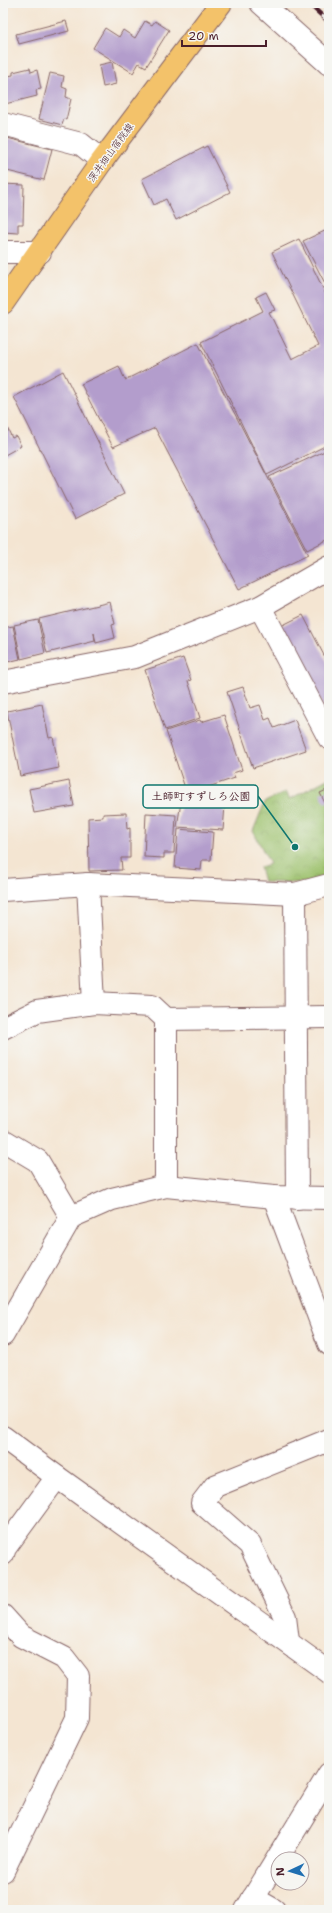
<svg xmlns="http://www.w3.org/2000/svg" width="332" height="1913" font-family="'Shantell Sans','Klee One',sans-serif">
	<defs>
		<pattern id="park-crowns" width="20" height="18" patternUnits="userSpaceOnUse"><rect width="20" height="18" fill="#9cc16c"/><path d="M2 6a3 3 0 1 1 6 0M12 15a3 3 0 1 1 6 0" fill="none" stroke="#88a55e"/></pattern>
	</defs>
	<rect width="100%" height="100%" fill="#f6f6f2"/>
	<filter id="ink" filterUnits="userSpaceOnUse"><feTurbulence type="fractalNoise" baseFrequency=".025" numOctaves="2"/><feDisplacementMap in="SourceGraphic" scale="8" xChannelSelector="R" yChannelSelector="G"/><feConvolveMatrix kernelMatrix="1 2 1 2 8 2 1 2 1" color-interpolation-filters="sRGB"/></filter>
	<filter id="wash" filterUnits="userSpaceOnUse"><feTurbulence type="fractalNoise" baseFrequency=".012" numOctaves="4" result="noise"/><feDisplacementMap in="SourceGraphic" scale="16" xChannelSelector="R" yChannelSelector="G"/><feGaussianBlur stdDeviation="0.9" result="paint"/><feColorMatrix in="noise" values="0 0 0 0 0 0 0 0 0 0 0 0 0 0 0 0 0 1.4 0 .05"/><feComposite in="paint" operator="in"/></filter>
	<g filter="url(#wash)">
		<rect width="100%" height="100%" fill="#f4e5d2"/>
		<path fill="url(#park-crowns)" stroke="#73704c" d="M329 778V874L307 883 264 882 260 867 270 864 253 831 265 802 286 792 290 799Z"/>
		<g id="blocks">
			<g fill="#b39dcc">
				<path d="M66 21 69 31 19 44 16 34Z"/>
				<path d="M145 21 152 25 155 21 169 30 146 67 139 63 133 73 93 48 105 28 119 37 123 30 135 38Z"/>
				<path d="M112 62 116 84 103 87 99 65Z"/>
				<path d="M30 68 31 72 37 70 41 89 36 90 37 96 5 104 3 103V77L13 75V72Z"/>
				<path d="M50 73 64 76 62 87 67 89 66 97 71 99 66 120 64 119 62 125 39 119Z"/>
				<path d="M3 137 52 149 44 180 3 170Z"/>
				<path d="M207 146 230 192 176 220 166 199 154 205 142 179Z"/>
				<path d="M3 184 24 185 23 224H18V233L3 232Z"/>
				<path d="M329 229V291L303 241Z"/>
				<path d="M299 239 329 301V444L267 475 201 342 263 311 256 297 266 292 275 310 269 312 292 359 318 346 272 252Z"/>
				<path d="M198 343 308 555 239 589 155 428 113 447 81 384 119 366 125 380Z"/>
				<path d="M63 371 124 494 75 519 14 397Z"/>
				<path d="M3 419 12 438 16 436 21 446 3 456Z"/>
				<path d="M329 449V539L307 550 269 477Z"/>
				<path d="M110 602 115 624 112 625 115 638 96 643 94 633 95 641 47 653 39 619Z"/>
				<path d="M303 615 329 665V719L281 626Z"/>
				<path d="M38 620 45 653 21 659 14 625Z"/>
				<path d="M13 626 20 659 3 663V628Z"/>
				<path d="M183 658 191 680 188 681 200 718 165 730 145 670Z"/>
				<path d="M243 687 250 708 260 705 265 720 270 718 274 728 295 720 306 750 253 768 227 692Z"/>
				<path d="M42 704 49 738 53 737 59 768 20 776 7 711Z"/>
				<path d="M224 715 242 770 233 773 235 778 187 794 166 731 200 720 201 722Z"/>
				<path d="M69 781 74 806 34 813 29 789Z"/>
				<path d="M329 789V801L325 803 320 793Z"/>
				<path d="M181 802 225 805 223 830 177 827Z"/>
				<path d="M126 813 127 829 130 828V858H121L122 870 89 871 88 818 103 817V814Z"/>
				<path d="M146 813 176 815 174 853H164V858L144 857Z"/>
				<path d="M178 829 213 832 211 860H202L201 870 175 868Z"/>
			</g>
		</g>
	</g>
	<g filter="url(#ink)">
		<use href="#blocks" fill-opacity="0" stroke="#866465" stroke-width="1"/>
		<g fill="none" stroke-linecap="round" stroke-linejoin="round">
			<defs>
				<g id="minor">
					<path d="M261 3 329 64"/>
					<path d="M3 124 81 144 102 161"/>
					<path d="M3 252H40"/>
					<path d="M260 607 329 738"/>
					<path d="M3 682 135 657 260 607 329 567"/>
					<path d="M88 884 94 1003"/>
					<path d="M3 890 88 884 295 894 329 885"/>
					<path d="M295 894 297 1198"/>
					<path d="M3 1028 37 1011 94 1003 152 1006 166 1019 329 1017"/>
					<path d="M3 1140 38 1161 71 1217"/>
					<path d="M166 1186V1019"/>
					<path d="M274 1197 329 1344"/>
					<path d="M3 1335 71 1217 112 1199 166 1186 274 1197 329 1198"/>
					<path d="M3 1437 57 1477 329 1672"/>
					<path d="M3 1554 5 1548 57 1477"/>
					<path d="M3 1616 21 1636 64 1658 78 1676 77 1718 3 1871"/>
					<path d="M288 1641 285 1617 250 1545 202 1503 215 1486 329 1440"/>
					<path d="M253 1898 274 1910"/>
					<path d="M246 1910 329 1774"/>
				</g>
				<path id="major" d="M3 303 102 161 221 3"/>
			</defs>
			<use href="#minor" stroke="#866465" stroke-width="24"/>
			<use href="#major" stroke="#866465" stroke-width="24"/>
			<use href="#minor" stroke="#fff" stroke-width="22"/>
			<use href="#major" stroke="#f3c26a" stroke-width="22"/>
			<defs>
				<path id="rail" d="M308 3 329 22"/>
			</defs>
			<use href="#rail" stroke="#4a1f2b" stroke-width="4.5"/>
			<use href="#rail" stroke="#f6f6f2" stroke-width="3" stroke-dasharray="9" stroke-linecap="butt"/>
		</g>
	</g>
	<g text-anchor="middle" stroke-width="3" stroke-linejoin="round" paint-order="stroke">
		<g font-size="10" fill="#4a1f2b" stroke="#f6f6f2">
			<text transform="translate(110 152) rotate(-54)" y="4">深井畑山宿院線</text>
		</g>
	</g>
	<path fill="none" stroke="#0f766e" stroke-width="1.5" d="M295 847L258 796"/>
	<circle fill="#0f766e" stroke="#f6f6f2" stroke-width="1.5" cx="295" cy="847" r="4"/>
	<rect fill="#f6f6f2" stroke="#0f766e" stroke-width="1.5" x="143" y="785" width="115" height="23" rx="4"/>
	<g font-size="11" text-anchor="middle" font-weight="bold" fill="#4a1f2b">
		<text x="201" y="800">土師町すずしろ公園</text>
	</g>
	<rect width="332" height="1913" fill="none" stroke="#f6f6f2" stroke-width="16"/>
	<g transform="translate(290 1871) rotate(266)"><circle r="19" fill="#f6f6f2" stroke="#b1a0a2"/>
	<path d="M0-3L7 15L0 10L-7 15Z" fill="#1f6fb2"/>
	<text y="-6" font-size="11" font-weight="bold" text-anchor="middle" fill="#4a1f2b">N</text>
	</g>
	<path d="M182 40v6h84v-6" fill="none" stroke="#4a1f2b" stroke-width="2"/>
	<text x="188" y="40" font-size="12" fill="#4a1f2b" stroke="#f6f6f2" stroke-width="3" paint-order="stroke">20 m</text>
</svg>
